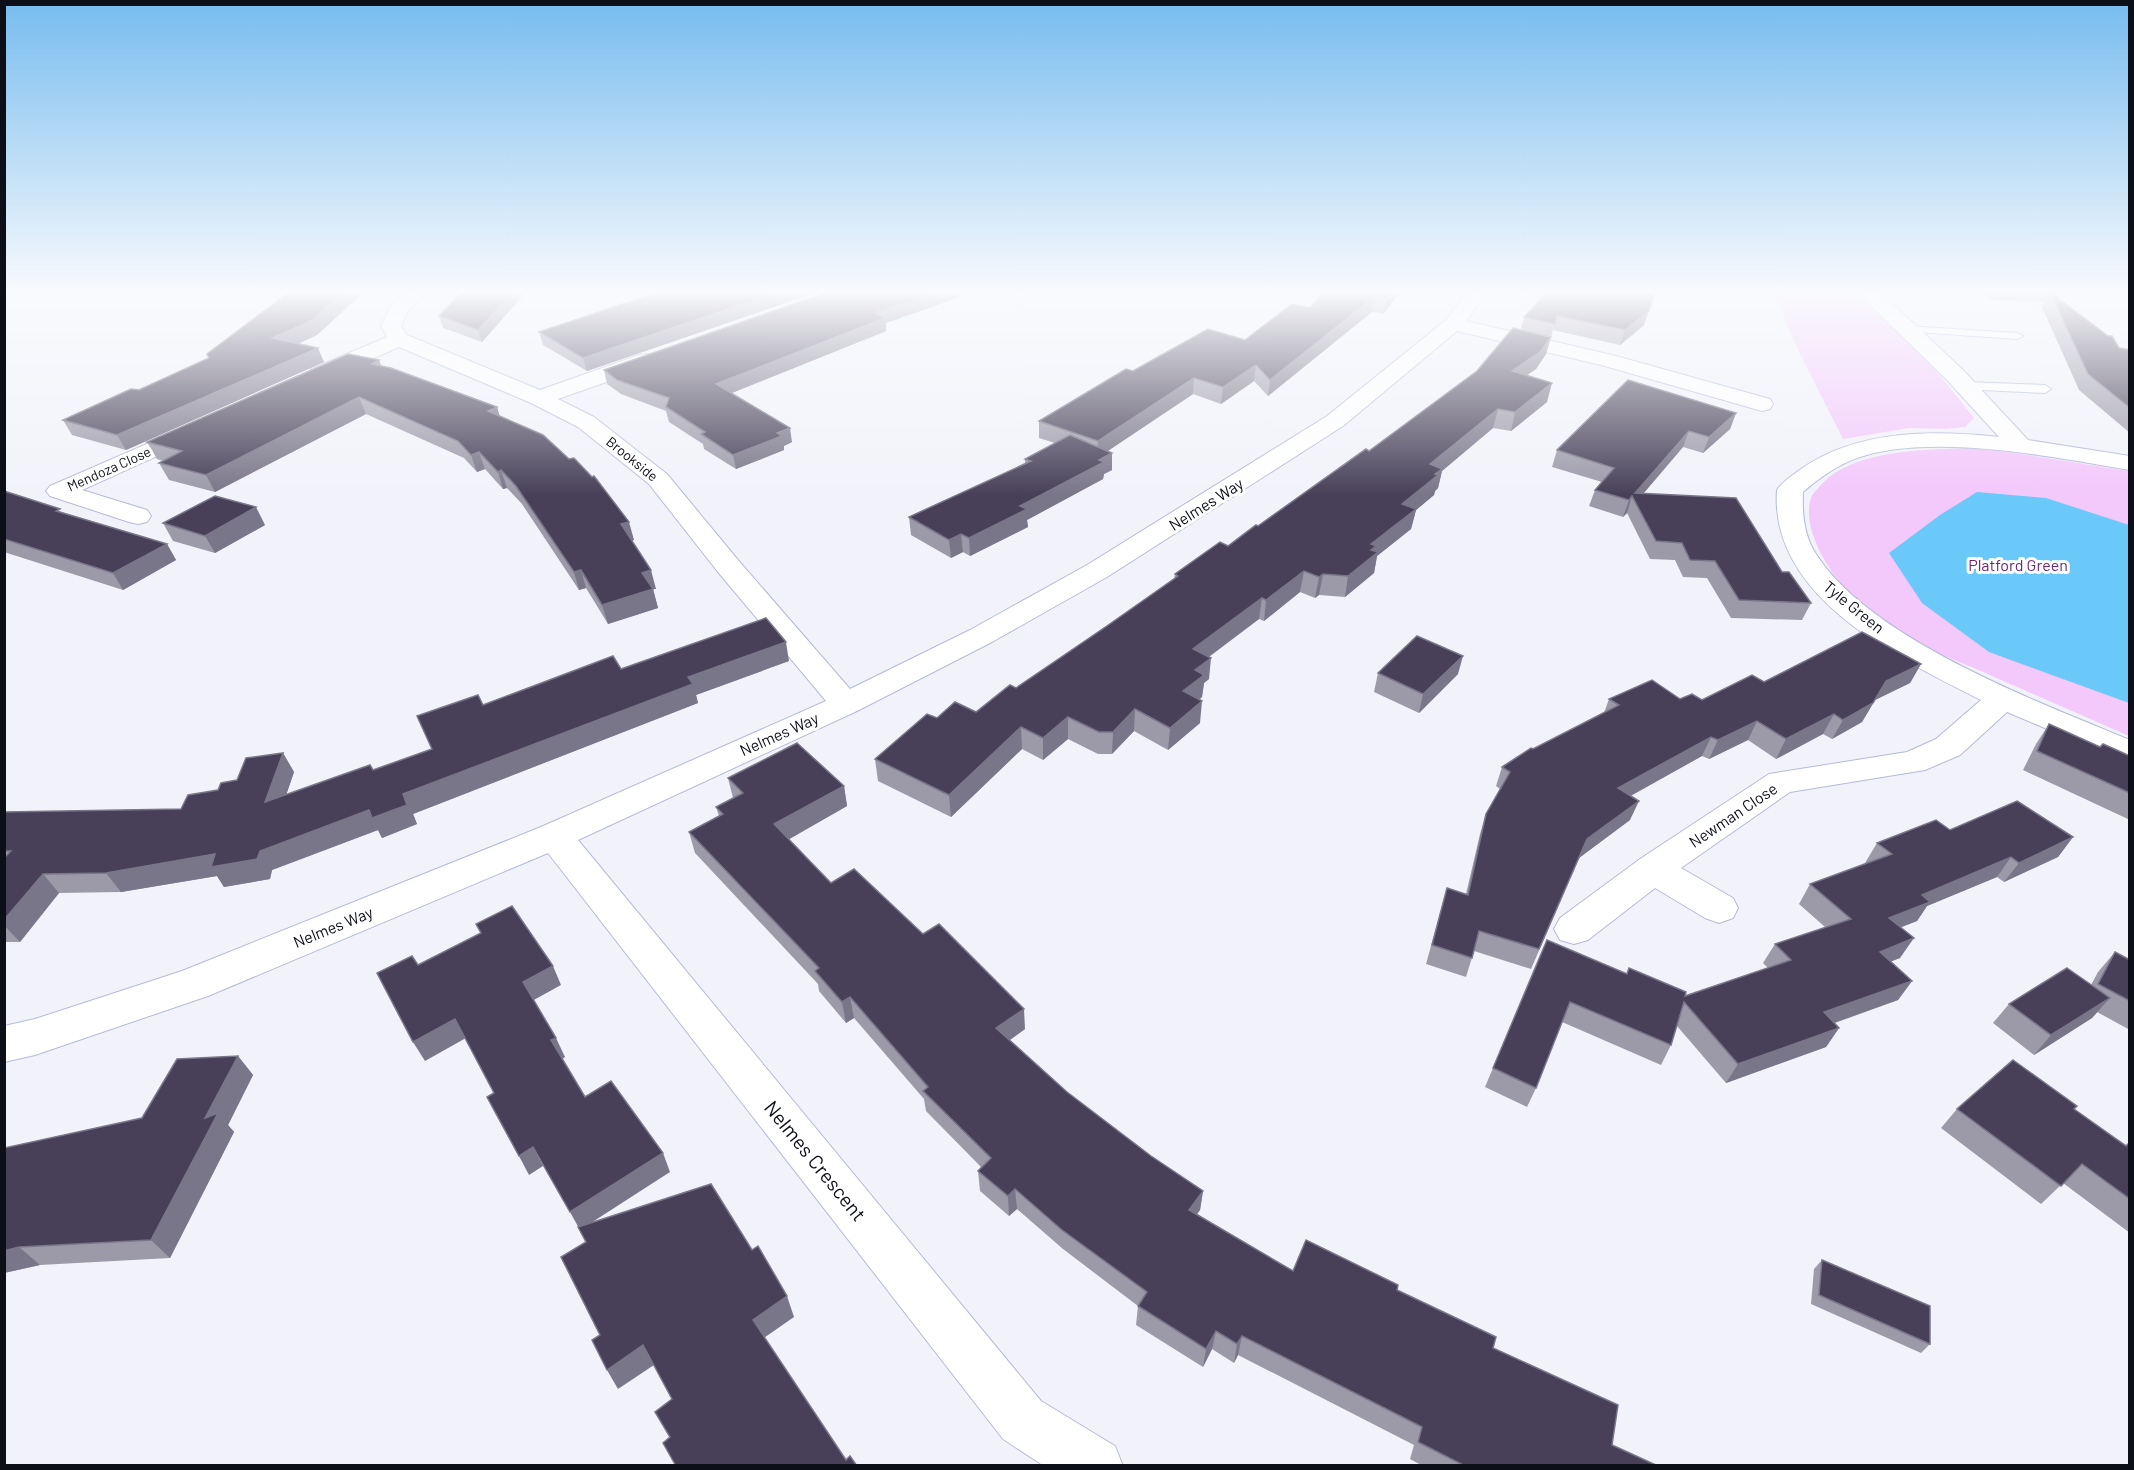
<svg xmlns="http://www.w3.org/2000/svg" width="2134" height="1470" font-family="Barlow,sans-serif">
	<rect width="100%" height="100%" fill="#f2f3fa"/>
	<g fill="#f3c8fb">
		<path d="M1772 290H1856L1944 380 1974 418 1965 427 1944 429 1909 428 1843 439 1799 352Z"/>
		<path d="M1983 448 2129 471V736C2084 716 2038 696 1992 676 1970 666 1947 658 1926 647 1899 632 1862 608 1842 585 1824 564 1802 526 1811 498 1813 492 1824 482 1829 477 1866 448 1937 449 1983 448Z"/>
	</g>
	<path fill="#6bc9fa" d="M1977 492 2046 498 2129 525V703L1989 652 1922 603 1889 553 1940 515Z"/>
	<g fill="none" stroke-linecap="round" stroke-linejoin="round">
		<defs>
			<g id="lane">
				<path d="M1906 326 2017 333 2023 336 2017 339 1902 331 1900 329Z"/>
				<path d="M1965 382 2045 385 2051 389 2045 393 1961 389V383Z"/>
			</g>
			<g id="street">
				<path d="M408 290H428L406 314 401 326 407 335 540 390 639 355 647 354 655 355 658 360 655 365 558 399 594 417 667 474 738 560 850 689 970 630 1087 565 1327 416 1446 320 1469 290H1489L1466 321 1616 356 1770 399 1773 404 1770 409 1762 411 1601 365 1457 331 1343 426 1107 577 992 642 857 711 578 840 1041 1401 1115 1446 1123 1466H1044L1003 1439 548 853 208 996 35 1055 4 1062V1026L35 1019 182 971 541 827 826 701 718 572 649 484 578 427 531 403 399 347 327 379 319 381 311 379 308 374 311 369 387 337 381 326 390 308Z"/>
				<path d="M1859 290H1878L1963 370 2028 440 2130 456V470C2054 457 1930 432 1857 458 1837 465 1819 478 1803 492 1802 513 1804 536 1816 554 1870 639 2038 702 2130 740V764L2007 712 1960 755 1925 770 1790 792 1681 868 1733 898 1738 908 1733 918 1719 923 1705 918 1655 888 1588 940 1574 944 1560 940 1554 929 1560 918 1640 859 1769 774 1907 752 1936 739 1981 700C1900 659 1769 598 1777 490 1783 481 1793 475 1801 469 1858 429 1934 430 1999 437L1947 380 1870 305Z"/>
				<path d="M193 424 201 426 205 431 201 436 82 490 147 510 151 516 147 522 138 524 129 522 50 496 46 491 50 486Z"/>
			</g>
		</defs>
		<use href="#lane" stroke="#b4bad7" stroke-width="2"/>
		<use href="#street" stroke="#b4bad7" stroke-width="2"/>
		<use href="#lane" fill="#fff" fill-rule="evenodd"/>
		<use href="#street" fill="#fff" fill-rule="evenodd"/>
	</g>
	<g fill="#9c9aa9">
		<path d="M464 290H528L482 342 443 328 439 316Z"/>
		<path d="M665 290H823L587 371 543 345 539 332Z"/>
		<path d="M1402 290 1383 314 1372 312 1366 316 1268 396 1254 381 1221 404 1193 394 1108 451 1112 453V470L1104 474 1103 479 1027 520 1028 527 970 556 963 552 951 558 911 535 909 517 1025 464V459L1055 443 1039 438V421L1133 371 1245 340 1310 308Z"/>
		<path d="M1550 290 1644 325 1620 345 1553 330 1546 354 1536 369 1526 375 1547 402 1511 431 1493 428 1442 471 1438 488 1435 491 1434 495 1416 510 1411 529 1377 556 1374 573 1345 597 1319 595 1315 598 1300 592 1264 621 1259 619 1209 657V679L1204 683 1202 697 1199 700 1200 723 1168 750 1134 731 1112 754H1098L1068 739 1043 760 1022 749 951 817 878 781 875 759 937 718 976 712 1016 688 1174 579 1175 574 1228 546 1369 451 1477 371 1521 330 1524 317Z"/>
		<path d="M1975 290H2060L2061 292 2058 298 2119 348 2130 350V433L2079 390 2042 307 2045 302 1991 300 1981 292H1977Z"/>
		<path d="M977 291 886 323V331L732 393 792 442 784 446V450L736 469 704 449 703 444 669 422 666 411 621 394 607 384 604 370Z"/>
		<path d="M317 335 298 344 324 362 126 450 72 435 63 420Z"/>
		<path d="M379 360 381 366 497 407 499 416 634 540 631 541 656 589H653L658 608 608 624 586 588 579 590 522 504 507 488 503 489 485 469 477 472 464 458 366 414 215 492 169 480 159 463 163 461 157 459 147 442Z"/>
		<path d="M1736 413 1730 429 1703 453 1683 447 1643 494 1782 572 1811 603 1802 620 1731 618 1707 578 1683 577 1675 560 1650 559 1627 513 1623 517 1589 506 1595 490 1602 482 1552 467 1557 450Z"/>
		<path d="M4 491 62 512 167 544 176 560 123 590 4 552Z"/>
		<path d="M163 523 265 525 215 553 173 541Z"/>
		<path d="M789 661 696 695 698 703 413 814 417 824 382 838 378 830 272 870 270 879 224 887 217 876 121 892 59 893 20 942H4V812L181 809 237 780 283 753 294 772 286 795 373 770 432 749 621 669Z"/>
		<path d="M1921 664 1910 683 1875 700 1862 722 1832 739 1823 734 1776 759 1748 740 1709 759 1702 756 1631 796 1630 820 1579 858 1531 969 1474 951 1466 977 1426 964 1447 888 1466 894 1480 834 1486 814 1500 789 1496 786 1502 767 1533 749 1604 713 1609 699 1702 700 1764 682Z"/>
		<path d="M1378 673 1458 674 1419 713 1374 692Z"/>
		<path d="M2049 724 2100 747 2130 756V820L2023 770 2036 744Z"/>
		<path d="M728 778 844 786 847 806 789 839 831 883 1025 1029 1010 1040 1067 1092 1151 1156 1203 1191 1200 1210 1197 1214 1293 1271 1397 1290 1493 1348 1612 1445 1658 1466H1423L1410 1459 1414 1445 1238 1355 1234 1363 1212 1349 1203 1367 1136 1325 1138 1306 1063 1249 1017 1209 1009 1216 980 1191 978 1171 981 1167 926 1111 924 1099 854 1018 846 1023 819 991 818 984 695 853 689 832 719 816 716 807 733 798Z"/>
		<path d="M1950 830 2073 837 2058 857 2004 882 1997 877 1927 906 1917 921 1901 927 1900 958 1891 961 1912 981 1898 1000 1835 1023 1839 1028 1826 1047 1726 1083 1677 1026 1671 1045 1661 1065 1562 1022 1536 1088 1527 1107 1485 1087 1547 940 1626 974 1629 968 1685 996 1768 968 1763 963 1775 944 1825 927 1799 904 1810 884 1866 864 1865 863 1877 843Z"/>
		<path d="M2115 952 2130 960V1030L2097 1012 2092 1018 2034 1055 1993 1023 2009 1004 2091 985 2098 972Z"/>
		<path d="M238 1056 253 1075 228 1125 234 1132 170 1258 40 1265 4 1273V1148L142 1118Z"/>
		<path d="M1957 1109H2074L2126 1145 2130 1142V1233L2063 1183 2041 1204 1941 1128Z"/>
		<path d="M1822 1260 1930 1344 1921 1353 1811 1304 1814 1269Z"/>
	</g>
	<g fill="#7a7689">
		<path d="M346 290H366L317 335 279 352 272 338Z"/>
		<path d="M515 290H528L482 342 478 330Z"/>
		<path d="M784 290H823L587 371 583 358Z"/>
		<path d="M944 290H979L886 323V331L719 398 716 384 875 313Z"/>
		<path d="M1393 290H1402L1383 314 1386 299Z"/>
		<path d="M1375 297 1372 312 1268 396 1270 380Z"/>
		<path d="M1649 311 1644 325 1620 345 1625 330Z"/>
		<path d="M1551 337 1546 354 1536 369 1507 389 1512 371Z"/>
		<path d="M318 348 324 362 126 450 117 435Z"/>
		<path d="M379 360 385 376 372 364Z"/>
		<path d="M1256 365 1254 381 1221 404 1223 387Z"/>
		<path d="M1194 378 1193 394 1097 458 1098 441Z"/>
		<path d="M1552 383 1547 402 1511 431 1515 412Z"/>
		<path d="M359 397 366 414 215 492 206 475Z"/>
		<path d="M497 407 502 423 488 411Z"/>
		<path d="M1498 409 1493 428 1442 471 1438 488 1435 491 1434 495 1416 510 1411 529 1377 556 1374 573 1345 597 1348 576 1371 544 1430 464Z"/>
		<path d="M1736 413 1730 429 1703 453 1709 437Z"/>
		<path d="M790 428 792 442 784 446V450L736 469 733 455 777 433Z"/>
		<path d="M1689 431 1683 447 1636 502 1635 493Z"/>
		<path d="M479 452 485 469 477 472 471 455Z"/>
		<path d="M1112 453V470L1104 474 1103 479 1027 520 1028 527 970 556 969 538 1020 506Z"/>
		<path d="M501 470 507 488 503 489 498 472Z"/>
		<path d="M1632 496 1627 513 1623 517 1629 500Z"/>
		<path d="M256 507 265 525 215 553 205 536Z"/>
		<path d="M629 522 634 540 626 542 621 524Z"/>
		<path d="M961 534 963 552 951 558 949 540Z"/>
		<path d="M167 544 176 560 123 590 113 573Z"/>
		<path d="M581 570 586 588 579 590 574 572Z"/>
		<path d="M651 570 656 589H653L658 608 608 624 602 605 642 573Z"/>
		<path d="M1304 571 1300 592 1264 621 1266 600Z"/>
		<path d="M1323 574 1319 595 1315 598 1319 577Z"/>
		<path d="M1262 598 1259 619 1191 670 1193 649Z"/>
		<path d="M786 642 789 661 696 695 698 703 413 814 417 824 382 838 378 830 272 870 270 879 224 887 217 876 121 892 106 873 215 854 260 851 403 794 688 677Z"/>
		<path d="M1463 656 1458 674 1419 713 1423 694Z"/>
		<path d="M1211 658 1209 679 1204 683 1202 697 1181 713 1183 691 1195 670Z"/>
		<path d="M1921 664 1910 683 1875 700 1862 722 1832 739 1843 720 1886 681Z"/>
		<path d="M1202 701 1200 723 1168 750 1170 728Z"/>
		<path d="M1135 709 1134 731 1112 754 1113 732Z"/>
		<path d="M1834 714 1823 734 1776 759 1786 739Z"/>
		<path d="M1068 717V739L1043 760V738Z"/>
		<path d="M1757 721 1748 740 1709 759 1718 740Z"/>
		<path d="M1021 727 1022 749 951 817 949 795Z"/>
		<path d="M1711 737 1702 756 1610 807 1618 788Z"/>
		<path d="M283 753 294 772 277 822 265 802Z"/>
		<path d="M844 786 847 806 779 845 774 824Z"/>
		<path d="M1639 801 1630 820 1579 858 1531 969 1587 839Z"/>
		<path d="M2073 837 2058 857 2004 882 2019 863Z"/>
		<path d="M2011 857 1997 877 1927 906 1917 921 1876 937 1889 918 1922 895Z"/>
		<path d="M43 874 59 893 20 942 4 925V920Z"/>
		<path d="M1914 938 1900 958 1867 971 1880 952Z"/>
		<path d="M553 966 561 985 532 1001 523 982Z"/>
		<path d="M1912 981 1898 1000 1811 1031 1824 1012Z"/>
		<path d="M850 997 854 1018 846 1023 842 1002Z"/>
		<path d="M2110 998 2092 1018 2034 1055 2051 1035Z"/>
		<path d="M1024 1009 1025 1029 997 1049 996 1028Z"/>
		<path d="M455 1019 466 1038 425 1061 413 1042Z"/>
		<path d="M1839 1028 1826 1047 1726 1083 1738 1064Z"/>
		<path d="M556 1038 565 1057 561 1060 551 1040Z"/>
		<path d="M238 1056 253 1075 228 1125 234 1132 170 1258 151 1240 205 1118Z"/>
		<path d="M533 1147 543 1166 529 1175 519 1156Z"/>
		<path d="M663 1153 670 1172 580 1230 570 1212Z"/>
		<path d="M1015 1189 1017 1209 1009 1216 1008 1196Z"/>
		<path d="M1203 1191 1200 1210 1186 1229 1189 1210Z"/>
		<path d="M19 1247 40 1265 4 1273V1251Z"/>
		<path d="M787 1296 794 1317 761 1340 753 1320Z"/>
		<path d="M1216 1331 1212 1349 1203 1367 1206 1349Z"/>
		<path d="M1242 1336 1238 1355 1234 1363 1237 1344Z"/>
		<path d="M643 1345 654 1365 618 1389 607 1370Z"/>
	</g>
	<g fill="#474058" stroke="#7a7689" stroke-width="1.5">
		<path d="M292 290H346L311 321 272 338 318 348 117 435 63 420 131 389 139 390 209 358 207 354Z"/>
		<path d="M464 290H515L478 330 439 316Z"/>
		<path d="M665 290H784L583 358 539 332Z"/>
		<path d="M834 290H944L875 313 885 318 716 384 790 428 777 433 782 436 733 455 701 434 705 432 666 407 669 398 617 380 604 370Z"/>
		<path d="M1326 290H1393L1386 299 1375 297 1369 301 1270 380 1256 365 1223 387 1194 378 1098 441 1039 421 1126 369 1133 371 1208 329 1245 340 1292 304 1310 308Z"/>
		<path d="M1550 290H1655L1649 311 1625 330 1557 316 1555 324 1524 317Z"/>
		<path d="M1996 290H2060L2061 292Z"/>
		<path d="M2050 292 2108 336H2112L2119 348 2130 350V408L2088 374Z"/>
		<path d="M1513 328 1551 337 1541 351 1512 371 1552 383 1515 412 1498 409 1430 464 1442 469 1435 474 1438 475 1402 504 1416 509 1371 544 1376 546 1371 550 1378 552 1348 576 1323 574 1319 577 1304 571 1266 600 1262 598 1193 649 1211 658 1195 670 1204 675 1183 691 1202 701 1170 728 1135 709 1113 732H1099L1068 717 1043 738 1021 727 949 795 875 759 927 714 937 718 955 702 976 712 1010 685 1016 688 1107 626 1178 576 1175 574 1220 542 1228 546 1256 525 1258 526 1366 449 1369 451 1477 371Z"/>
		<path d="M348 354 379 360 372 364 391 368 497 407 488 411 543 435 569 459 574 458 592 477 594 476 629 522 621 524 651 570 642 573 653 589 602 605 581 570 574 572 516 486 501 470 498 472 479 452 471 455 458 441 359 397 206 475 159 463 182 451 147 442Z"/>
		<path d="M1628 380 1736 413 1709 437 1689 431 1635 493 1736 498 1782 572H1789L1811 603 1739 600 1715 561 1690 560 1682 543 1656 541 1632 496 1629 500 1595 490 1614 468 1557 450Z"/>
		<path d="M1070 435 1112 453 1099 460 1104 462 1020 506 1027 509 969 538 961 534 949 540 909 517 1031 461 1025 459Z"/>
		<path d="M4 491 60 509 56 511 167 544 113 573 4 539Z"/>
		<path d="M215 496 256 507 205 536 163 523Z"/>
		<path d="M766 618 786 642 688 677 693 684 403 794 407 805 372 818 369 810 260 851 257 859 211 867 215 854 106 873 43 874 4 920V858L11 851H4V812L181 809 188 795 218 790 221 783 237 780 246 758 283 753 265 802 370 765 373 770 432 749 417 716 478 695 483 705 613 656 621 669Z"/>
		<path d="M1862 632 1921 664 1886 681 1873 703 1843 720 1834 714 1786 739 1757 721 1718 740 1711 737 1618 788 1639 801 1587 839 1539 949 1479 931 1472 958 1432 945 1447 888 1468 895 1486 814 1510 772 1502 767 1531 748 1533 749 1619 705 1609 699 1652 680 1680 699 1692 694 1702 700 1752 675 1764 682Z"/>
		<path d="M1417 636 1463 656 1423 694 1378 673Z"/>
		<path d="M2049 724 2100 747 2103 744 2130 756V793L2037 751Z"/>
		<path d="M797 743 844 786 774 824 831 883 854 869 923 934 939 924 1024 1009 996 1028 1067 1092 1151 1156 1203 1191 1189 1210 1293 1271 1306 1240 1398 1285 1397 1290 1496 1337 1493 1348 1618 1405 1612 1445 1658 1466H1465L1418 1442 1422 1427 1242 1336 1237 1344 1216 1331 1206 1349 1138 1306 1147 1292 1062 1230 1015 1189 1008 1196 978 1171 991 1158 923 1091 928 1087 850 997 842 1002 815 971 819 968 689 832 723 814 716 807 743 793 728 778Z"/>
		<path d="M2017 801 2073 837 2019 863 2011 857 1922 895 1930 902 1889 918 1914 938 1880 952 1912 981 1824 1012 1839 1028 1738 1064 1684 1002 1671 1045 1570 1002 1536 1088 1493 1068 1547 940 1627 974 1629 968 1686 992 1685 996 1791 960 1775 944 1851 919 1810 884 1892 854 1877 843 1936 820 1950 830Z"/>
		<path d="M512 906 553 966 523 982 556 1038 551 1040 585 1097 611 1081 663 1153 570 1212 533 1147 519 1156 487 1097 494 1093 455 1019 413 1042 377 973 412 956 418 965 481 933 476 924Z"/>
		<path d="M2115 952 2130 960V1001L2098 984Z"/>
		<path d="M2067 968 2110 998 2051 1035 2009 1004Z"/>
		<path d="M238 1056 205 1118 218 1113 151 1240 19 1247 4 1251V1148L142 1118 177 1059Z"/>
		<path d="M2013 1060 2077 1106 2074 1109 2126 1146 2130 1142V1199L2082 1164 2061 1186 1957 1109Z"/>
		<path d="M711 1184 752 1250 758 1246 787 1296 753 1320 846 1460 850 1456 857 1466H676L663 1443 670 1437 655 1412 672 1399 643 1345 607 1370 592 1340 600 1335 561 1257 586 1242 578 1227Z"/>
		<path d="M1822 1260 1930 1306V1344L1819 1295Z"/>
	</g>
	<linearGradient id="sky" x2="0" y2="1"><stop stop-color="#76bcef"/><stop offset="0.59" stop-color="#f9fafd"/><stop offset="1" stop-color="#f9fafd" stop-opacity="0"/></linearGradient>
	<rect width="2134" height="495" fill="url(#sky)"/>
	<g text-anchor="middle" stroke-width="6" stroke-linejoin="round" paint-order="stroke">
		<g font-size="14" fill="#0c0e18" stroke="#fff">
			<text transform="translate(632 459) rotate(39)" y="5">Brookside</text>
			<text transform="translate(109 469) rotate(-24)" y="5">Mendoza Close</text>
		</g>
		<g font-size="16" fill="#0c0e18" stroke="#fff">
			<text transform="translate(1206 504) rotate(-32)" y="6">Nelmes Way</text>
			<text transform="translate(1854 607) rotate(39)" y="6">Tyle Green</text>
			<text transform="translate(779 734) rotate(-24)" y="6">Nelmes Way</text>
			<text transform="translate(1733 815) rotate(-34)" y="6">Newman Close</text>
			<text transform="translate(333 927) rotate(-22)" y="6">Nelmes Way</text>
		</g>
		<g font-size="16" fill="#6b2879" stroke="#fff">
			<text x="2018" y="571">Platford Green</text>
		</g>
		<g font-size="20" fill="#0c0e18" stroke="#fff">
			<text transform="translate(815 1161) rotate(51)" y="7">Nelmes Crescent</text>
		</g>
	</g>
	<rect width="2134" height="1470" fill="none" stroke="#0c0e18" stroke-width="12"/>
</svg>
